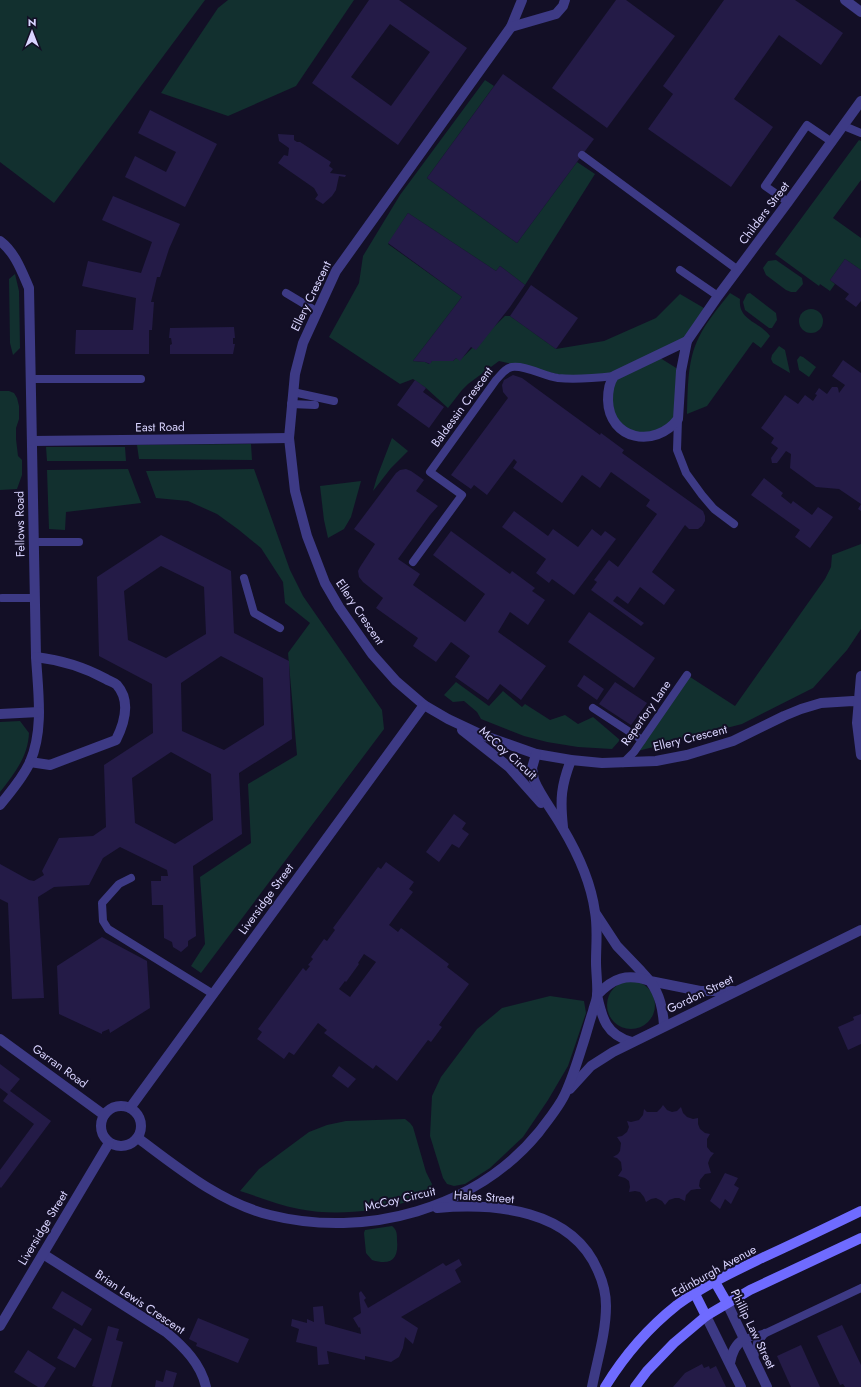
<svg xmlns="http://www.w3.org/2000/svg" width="861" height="1387" font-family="Jost,sans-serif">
	<rect width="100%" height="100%" fill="#130f26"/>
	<g fill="#12302f">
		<path d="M0 0H205L54 203 0 162Z"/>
		<path d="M228 0H354L296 86 228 116 161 93 218 8Z"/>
		<path d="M485 80 494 86 427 178 517 243 577 162 595 174 525 285 500 266 496 271 408 213 388 244 462 297 413 361 425 362 429 364 432 361H453L456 358 460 360 505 316H510L556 349 604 341 656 318 680 294 709 311 687 341 657 356 681 371 678 419 643 437 614 420 611 380 579 379 499 361 468 384 462 390 448 408 426 388 413 379 400 384 329 337 359 283 363 256 400 195Z"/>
		<path d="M859 140 861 141V180L833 218 861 238V270L845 259 830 280 835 284 830 291 820 284 819 286 775 254Z"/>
		<path d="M776 260 802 278 803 284 796 292H791L786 290 766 275 763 268 768 261Z"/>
		<path d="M15 274 19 291 20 348 13 355 10 343 9 279Z"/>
		<path d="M730 293 740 299C738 321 759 321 770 336L761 348 753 342 707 406 687 414C688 389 687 360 699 337 707 321 719 307 730 293Z"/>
		<path d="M750 293 776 313 777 320 772 328H769L745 310 743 302 747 294Z"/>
		<circle cx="811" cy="321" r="12"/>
		<path d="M779 346 785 350 790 373 773 363 771 359 772 355Z"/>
		<path d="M800 356 803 357 816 367 809 377 799 370 797 360Z"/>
		<path d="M0 391H9L14 393 17 398 19 406V419L16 428V439L18 456 22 460V475L17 489 0 490Z"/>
		<path d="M392 438 408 451 391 468 373 491 377 477Z"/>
		<path d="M251 444 252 460 139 459 137 445Z"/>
		<path d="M46 447H125L126 461H47Z"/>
		<path d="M128 469 141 503 66 512 65 530 49 529 47 470Z"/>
		<path d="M254 469 290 570 303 596 382 710 384 729 201 973 191 966 205 944 200 877 251 843 248 784 297 755 288 653 310 623 285 603 283 582 261 548 239 530 217 514 188 501 156 498 146 471Z"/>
		<path d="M361 481 351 517 344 529 328 538 324 520 320 486Z"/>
		<path d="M861 544V629L847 650 813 688 742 724 634 752 687 675 735 706 825 579 831 567 832 555Z"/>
		<path d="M456 682 489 706 503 691 522 707 525 704 550 720 565 715 578 724 593 717 620 740 612 749 578 747 547 742 524 736 481 719 477 712 464 701 453 702 444 695Z"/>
		<path d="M20 721 29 733C28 757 14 774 0 792V722Z"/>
		<circle cx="631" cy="1005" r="24"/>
		<path d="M550 996 584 1001 586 1013 568 1066 548 1100 523 1137 490 1168 465 1184 454 1186 447 1184 443 1178 430 1136 432 1096 441 1077 477 1029 502 1008Z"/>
		<path d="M405 1119 410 1123 413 1127 426 1172 432 1184C430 1189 429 1194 425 1197 420 1200 412 1201 407 1202 372 1212 334 1216 299 1209 279 1205 259 1197 240 1191L259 1169 309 1132 327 1125 346 1121Z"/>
		<path d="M392 1226C397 1230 397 1234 397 1240 399 1259 391 1266 372 1260L366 1253 364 1233 365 1230Z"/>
	</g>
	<g fill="#241b47" fill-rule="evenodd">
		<path d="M369 0H399L467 48 398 145 312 83ZM390 24 430 52 391 106 351 77Z"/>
		<path d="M616 0H626L675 36 607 128 552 88Z"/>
		<path d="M724 0H795L843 33 821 65 779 35 734 99 773 127 731 187 648 129 673 94 663 86Z"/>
		<path d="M503 74 594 139 517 243 427 178Z"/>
		<path d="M150 110 217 144 185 207 125 177 135 156 166 172 176 152 138 133Z"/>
		<path d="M278 134 294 135V140L297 142H300L331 162 329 166 333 169 330 173 346 175 345 177 339 176 336 190 332 196 323 204 315 199 318 195 314 188 278 163 284 155 288 156 289 148 279 141Z"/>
		<path d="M113 196 180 224 169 249 160 277H157L151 302H154L152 330H149V354H75L76 330H133L136 298 82 286 88 261 141 273 152 242 102 220Z"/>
		<path d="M408 213 496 271 500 266 525 285 510 307 476 350 471 347 460 361 456 358 453 361H432L430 364 425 362 413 361 462 297 388 243Z"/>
		<path d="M845 259 861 270V301L856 307 845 299 849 294 830 280Z"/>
		<path d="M531 285 578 318 556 349 510 316Z"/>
		<path d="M234 327 235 338H233V344H235L233 354H170V345L172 344 171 338H169L170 328Z"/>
		<path d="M843 360 861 373V511L858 509 861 504 839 489 816 487 790 468 791 454 786 451 777 463H772L771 458 778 448 771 443 774 438 761 428 785 395 798 404 805 395 813 401 817 395 815 394 819 388 827 394 832 387H837L838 388 839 393 845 385 832 376Z"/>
		<path d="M513 375 522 378 600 435 601 433 624 450 622 453 703 511 705 516V521L702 526 698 529H689L685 525 652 572 675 590 664 605 640 587 628 604 617 596 613 601 644 623 641 626 591 590 597 582 594 580 609 560 618 567 657 514 646 506 650 500 611 472 600 488 582 475 562 503 513 468 517 462 514 459 487 495 474 485 471 489 451 475 508 398 503 392 502 385 504 380Z"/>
		<path d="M415 380 426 388 423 392 444 407 429 428 397 405Z"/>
		<path d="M406 469 411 471 424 480 416 491 438 506 430 515 398 559 420 574 413 585 465 622 485 594 433 555 451 531 510 574 512 571 535 588 532 591 545 600 528 625 510 612 498 632 546 666 521 700 500 684 488 700 455 677 470 656 451 642 436 662 413 646 418 638 376 608 383 598 363 582 359 577 358 571 360 567 375 544 354 529 396 473 400 470Z"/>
		<path d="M764 478 783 493 781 496 791 504 793 501 812 515 818 507 833 517 810 548 795 537 800 530 751 495Z"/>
		<path d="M514 511 548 536 553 529 578 547 592 529 601 536 605 531 616 539 574 595 552 579 549 583 536 573 546 559 502 527Z"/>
		<path d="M161 535 231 571 234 633 289 661 292 739 239 773 242 834 193 866 196 936 188 941V946L181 952 173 947 172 942 164 938 163 905H152L151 881H161V876H168L167 870 120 847 103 858 89 885 54 887 38 897 44 998 12 999 8 903 0 899V864L29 880 34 881 44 875 42 871 59 838 93 836 106 827 104 765 153 733 152 684 99 656 97 577ZM161 566 204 587 206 634 166 658 128 640 124 591ZM221 656 263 678 264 725 224 750 182 731 181 683ZM171 752 211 774 213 820 175 844 135 823 132 778Z"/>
		<path d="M589 612 655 658 634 688 568 642Z"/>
		<path d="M584 675 604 689 597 700 577 686Z"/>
		<path d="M615 682 647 703 631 725 599 704Z"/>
		<path d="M454 814 466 823 462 829 469 834 459 848 452 844 439 862 426 852Z"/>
		<path d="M386 862 414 882 409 889 413 892 389 925 398 932 401 928 449 964 447 967 469 984 439 1025 442 1027 431 1042 428 1040 397 1081 376 1065 373 1069 324 1033 327 1030 318 1023 294 1055 289 1052 284 1059 257 1039 262 1032 258 1029 303 968 306 971 310 966 308 965 313 959 311 957 324 939 327 941 335 930 333 928 378 867 381 869ZM364 954 376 962 350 997 339 989 345 981 346 982 359 964 358 963Z"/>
		<path d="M102 937 147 961 150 1008 110 1033 109 1029 102 1032V1034L59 1014 57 966Z"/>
		<path d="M861 1014V1044L848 1050 838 1027 854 1020 853 1017Z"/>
		<path d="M0 1064 20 1079 10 1091 51 1121 1 1188 0 1187V1170L34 1124 3 1101 8 1094 0 1088Z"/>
		<path d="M339 1066 356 1079 348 1088 332 1076Z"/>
		<path d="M663 1105 667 1110 672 1112 677 1111 681 1107 683 1113 687 1117 693 1119 698 1118V1124L700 1129 705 1133 710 1134 707 1139V1147L711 1152 714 1153 710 1158 708 1163 711 1173 705 1174 700 1180 699 1186 701 1189H697L691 1190 686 1195 685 1201 679 1198H675L669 1200 665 1205 662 1201 656 1198 651 1199 646 1202 644 1197 640 1192 635 1191 629 1192 630 1187 629 1181 625 1178 618 1176 622 1170 621 1162 617 1158 613 1157 618 1154 620 1151 621 1143 617 1137 622 1136 627 1132 629 1127 627 1121 631 1122 639 1120 643 1115 644 1109 647 1112H657L661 1108Z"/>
		<path d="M725 1173 738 1178 734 1185 739 1188 731 1204 725 1199 720 1209 710 1201Z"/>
		<path d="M459 1259 462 1265 455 1270 461 1282 401 1317 418 1328 413 1344 405 1337 403 1348 399 1357 391 1362 365 1356V1360L327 1351 329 1364 318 1365 317 1347 296 1342 299 1329 291 1326 292 1319 307 1323V1319L314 1322 313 1307 323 1306 325 1324 361 1334 360 1327 359 1328 353 1318 361 1313 359 1293 361 1291 366 1298 364 1300 368 1308 443 1263 446 1266Z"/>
		<path d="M62 1291 92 1309 82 1326 52 1308Z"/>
		<path d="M198 1318 249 1339 238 1363 196 1346 197 1343 189 1339Z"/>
		<path d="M842 1325 861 1365V1387H845L843 1384 840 1385 817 1336Z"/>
		<path d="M108 1326 119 1329 116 1340 123 1342 111 1387H96L92 1386Z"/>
		<path d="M74 1328 92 1339 75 1368 57 1358Z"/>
		<path d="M801 1345 820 1387H791L777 1356Z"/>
		<path d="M28 1350 56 1368 44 1387H38L14 1372Z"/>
		<path d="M702 1364 704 1368 709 1366 710 1369 716 1366 726 1387H673L685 1373Z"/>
		<path d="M166 1370 177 1373 173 1387H155L156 1380 163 1382Z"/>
	</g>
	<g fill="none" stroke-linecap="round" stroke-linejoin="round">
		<g stroke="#3d3a85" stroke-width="8">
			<path d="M844 126 861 133"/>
			<path d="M582 155 738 270"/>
			<path d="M788 202 765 186 807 125 832 142"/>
			<path d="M680 270 718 296"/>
			<path d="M286 293 316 311"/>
			<path d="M30 379H141"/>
			<path d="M293 392 334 401"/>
			<path d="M291 404 315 405"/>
			<path d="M678 419 677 450 686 473 702 495 714 509 734 524"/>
			<path d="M34 542H79"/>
			<path d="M413 562 462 495 430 472 496 380C501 375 505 368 512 367 525 365 544 376 558 378 577 380 596 378 614 376"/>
			<path d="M244 578 254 613 280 628"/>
			<path d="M2 598H35"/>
			<path d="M593 708 642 740"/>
			<path d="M623 763 634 752 687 675"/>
			<path d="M131 878 119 884 102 903 103 921 108 929 213 994"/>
			<path d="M744 1339 766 1333 861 1288"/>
			<path d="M754 1359 757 1343 765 1333"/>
		</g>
		<path stroke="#3d3a85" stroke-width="10" d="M845 0 861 12"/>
		<g stroke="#3d3a85" stroke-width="10">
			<path d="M522 0 511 27 336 271 303 343 295 374 289 438 295 491 307 536 325 583 339 607 372 654 396 681 424 705 448 719 482 735 536 754 571 760 602 763 656 761 687 755 733 741 784 716 801 709 821 703 853 701 861 702"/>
			<path d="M511 27 556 14 563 6 565 0"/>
			<path d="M0 241C15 252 22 272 29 288L36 657C38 691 44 730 30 762 23 778 11 791 0 805"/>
			<path d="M687 341 718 296 788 202 861 101"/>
			<path d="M687 341 681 371 678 419C655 449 609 440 608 400 608 391 609 383 614 376Z"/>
			<path d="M32 441 289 438"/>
			<path d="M0 714 39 712"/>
			<path d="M462 730 509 767 541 803"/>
			<path d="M30 762 50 765 116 740C124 724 131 701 117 685 114 682 109 681 106 679 84 667 61 660 36 657"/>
			<path d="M563 827C560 799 561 786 571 760"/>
			<path d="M596 914 617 946 641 971 650 981 700 991H733"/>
			<path d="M0 1039 104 1115"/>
			<path d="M632 1042C606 1035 602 1018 597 995 613 978 627 973 650 981 660 995 663 1009 664 1026"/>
			<path d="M570 1089 591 1066 613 1052 861 930"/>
			<circle cx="121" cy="1126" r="20"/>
			<path d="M130 1108 424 705"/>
			<path d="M138 1138C178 1168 221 1203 270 1215 366 1239 476 1209 539 1132 548 1120 559 1107 565 1094 572 1079 577 1063 582 1047 586 1035 589 1023 593 1011 594 1006 597 1000 597 995 598 985 596 973 596 962 596 945 598 928 595 912 591 882 577 852 562 827 553 811 541 797 534 780L532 768 536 754"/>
			<path d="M437 1208C495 1203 572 1209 598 1271 603 1282 606 1294 606 1306 606 1333 597 1361 592 1387"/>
			<path d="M43 1254 166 1332C184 1347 201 1364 206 1387"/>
			<path d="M727 1303 767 1387"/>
			<path d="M706 1316 741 1387"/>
			<path d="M0 1326 109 1143"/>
			<path d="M730 1363C732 1353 735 1344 744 1339"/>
		</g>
		<path stroke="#3d3a85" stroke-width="10" d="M861 676 857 723 861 755"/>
		<g stroke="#6f6bff" stroke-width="10">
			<path d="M715 1282 727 1303"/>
			<path d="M695 1294 706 1316"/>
			<path d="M605 1387C624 1356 648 1328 677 1305 703 1286 733 1272 762 1258 795 1243 828 1227 861 1211"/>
			<path d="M635 1387 647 1371 674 1343 706 1316 750 1290 861 1238"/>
		</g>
	</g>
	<g text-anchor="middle" stroke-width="4" stroke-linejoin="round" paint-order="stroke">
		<g font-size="12" fill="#d9d4ff" stroke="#130f26">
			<text transform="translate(764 213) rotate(-53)" y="4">Childers Street</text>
			<text transform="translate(311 296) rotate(-64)" y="4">Ellery Crescent</text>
			<text transform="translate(462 407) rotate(-54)" y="4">Baldessin Crescent</text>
			<text transform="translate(160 427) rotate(-1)" y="4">East Road</text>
			<text transform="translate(20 524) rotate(-91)" y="4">Fellows Road</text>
			<text transform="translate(360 612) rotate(56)" y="4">Ellery Crescent</text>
			<text transform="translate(646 713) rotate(-55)" y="4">Repertory Lane</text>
			<text transform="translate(690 738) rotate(-14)" y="4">Ellery Crescent</text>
			<text transform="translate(508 753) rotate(42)" y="4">McCoy Circuit</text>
			<text transform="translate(266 899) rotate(-54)" y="4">Liversidge Street</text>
			<text transform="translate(700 994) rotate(-26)" y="4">Gordon Street</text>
			<text transform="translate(60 1066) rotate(36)" y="4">Garran Road</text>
			<text transform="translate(484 1197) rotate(4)" y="4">Hales Street</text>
			<text transform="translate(400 1199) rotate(-13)" y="4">McCoy Circuit</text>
			<text transform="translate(43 1228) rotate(-59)" y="4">Liversidge Street</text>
			<text transform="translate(714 1271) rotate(-29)" y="4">Edinburgh Avenue</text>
			<text transform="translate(140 1302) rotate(34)" y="4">Brian Lewis Crescent</text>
			<text transform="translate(753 1329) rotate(64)" y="4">Phillip Law Street</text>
		</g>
	</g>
	<g transform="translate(32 32)" stroke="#130f26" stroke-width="3" paint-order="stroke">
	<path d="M0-3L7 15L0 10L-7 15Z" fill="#d9d4ff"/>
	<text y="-6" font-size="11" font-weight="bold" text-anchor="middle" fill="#d9d4ff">N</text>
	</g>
</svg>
